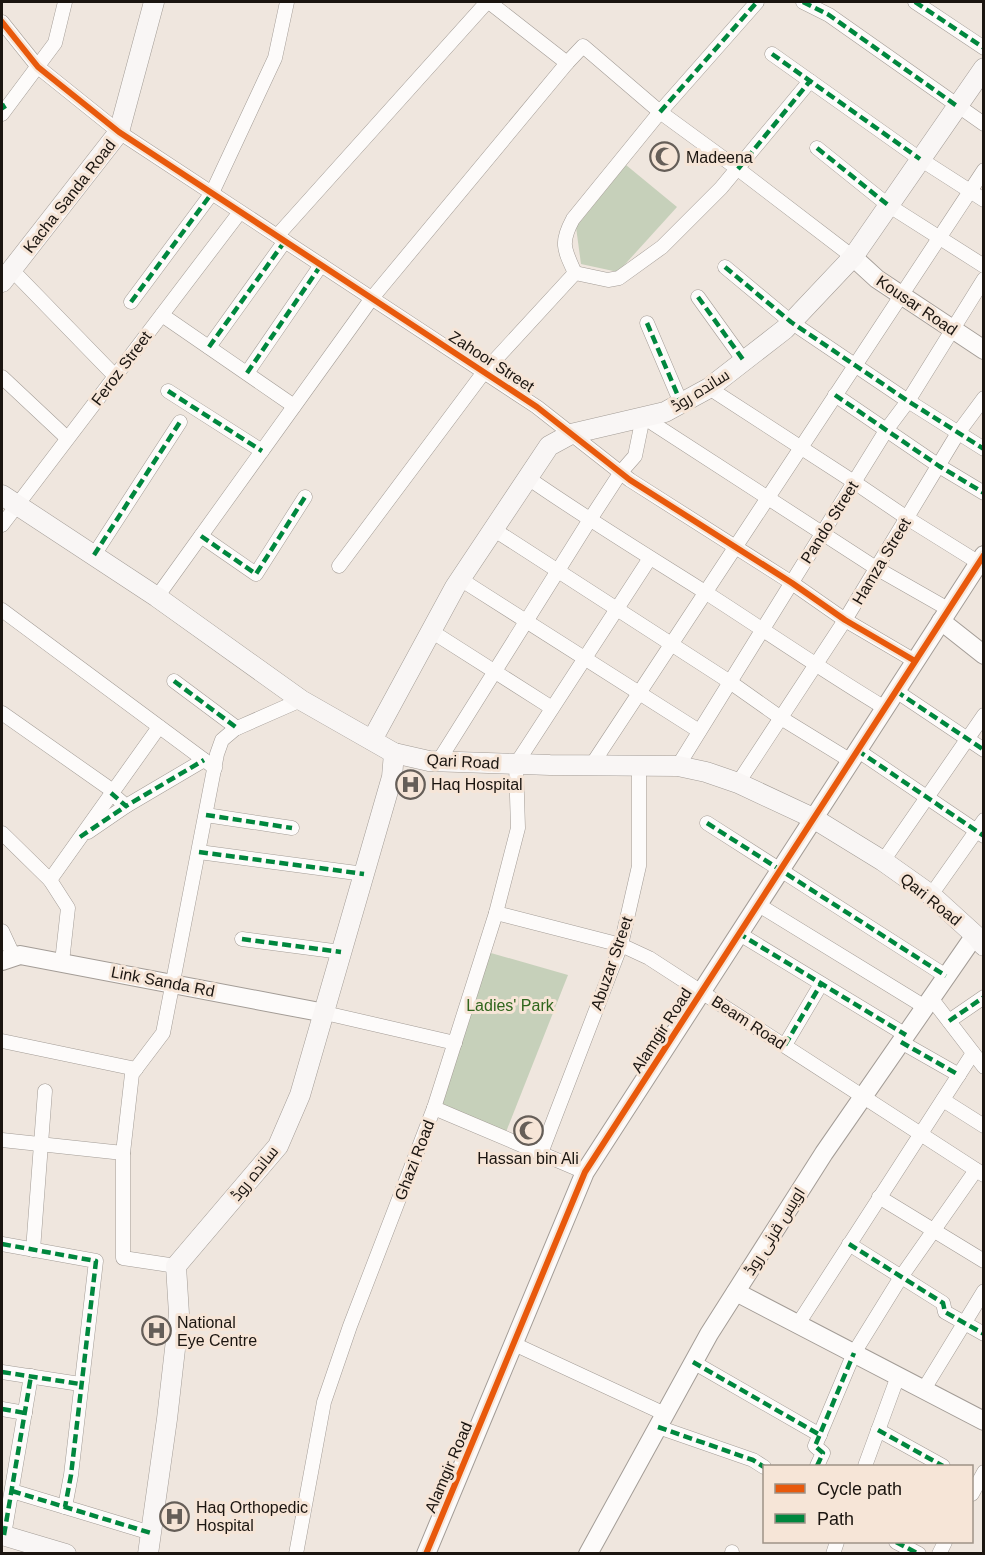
<svg xmlns="http://www.w3.org/2000/svg" width="985" height="1555" font-family="Helvetica,Cairo,sans-serif">
	<rect width="100%" height="100%" fill="#efe6de"/>
	<g fill="#c6d0ba">
		<path d="M626 165 677 207 618 272 581 264 576 227Z"/>
		<path d="M484 951 568 975 504 1137 434 1108Z"/>
	</g>
	<g fill="none" stroke-linecap="round" stroke-linejoin="round">
		<defs>
			<g id="minor">
				<path d="M489 2 567 63 583 46 660 112 738 169 853 257"/>
				<path d="M803 2 829 15 984 124"/>
				<path d="M915 2 984 48"/>
				<path d="M2 22 38 67 119 132 537 407 630 480 792 583 845 620 915 661"/>
				<path d="M772 54 920 159 984 200"/>
				<path d="M2 114 55 43 65 2"/>
				<path d="M817 148 888 205 984 266"/>
				<path d="M277 236 487 2"/>
				<path d="M725 267 791 322 908 401 984 449"/>
				<path d="M12 270 115 376"/>
				<path d="M575 273C564 249 560 243 573 219L660 112 757 2"/>
				<path d="M698 297 744 361"/>
				<path d="M131 302 212 193 275 58 287 2"/>
				<path d="M162 315 294 406"/>
				<path d="M647 323 681 403"/>
				<path d="M209 347 285 241"/>
				<path d="M247 373 321 265"/>
				<path d="M2 377 67 438"/>
				<path d="M709 388 854 482 907 518 984 566"/>
				<path d="M168 391 262 451"/>
				<path d="M835 395 939 466 984 493"/>
				<path d="M528 478C587 519 648 556 708 594 767 632 825 672 885 708"/>
				<path d="M2 525 240 212"/>
				<path d="M493 529 730 682 781 718 851 761"/>
				<path d="M201 536 256 574 305 497"/>
				<path d="M94 555 180 422"/>
				<path d="M339 566 484 372 575 273 608 280 619 278 662 247 721 188 810 81"/>
				<path d="M460 579 699 731"/>
				<path d="M157 597 372 298 567 63"/>
				<path d="M2 610 215 768"/>
				<path d="M431 631 552 708"/>
				<path d="M174 681 237 728"/>
				<path d="M896 691 984 750"/>
				<path d="M2 713 113 791"/>
				<path d="M857 750 984 836"/>
				<path d="M438 762 589 521 621 472 635 456 643 417 876 568 948 609"/>
				<path d="M591 766 984 170"/>
				<path d="M678 766 887 429 908 401 984 279"/>
				<path d="M738 783 845 620 958 433 984 398"/>
				<path d="M111 793 126 806 204 760"/>
				<path d="M206 815 292 828"/>
				<path d="M707 823 946 976"/>
				<path d="M88 832 126 806"/>
				<path d="M2 833 50 880 68 908 62 962"/>
				<path d="M199 852 364 874"/>
				<path d="M883 861 984 715"/>
				<path d="M50 880 159 727"/>
				<path d="M931 895 984 820"/>
				<path d="M757 904 925 1007"/>
				<path d="M496 913 621 945 649 958 984 1175"/>
				<path d="M2 931 14 957"/>
				<path d="M738 933 906 1035"/>
				<path d="M242 939 341 952"/>
				<path d="M931 998 984 1067"/>
				<path d="M325 1013 455 1043"/>
				<path d="M949 1021 984 997"/>
				<path d="M2 1041 136 1069"/>
				<path d="M901 1042 959 1075"/>
				<path d="M785 1045 821 984"/>
				<path d="M943 1100 984 1126"/>
				<path d="M434 1108 585 1172"/>
				<path d="M2 1140 123 1153"/>
				<path d="M541 1153 621 945 639 866V766"/>
				<path d="M879 1197 984 1261"/>
				<path d="M2 1244 96 1261 71 1475 65 1507"/>
				<path d="M849 1244 943 1303 945 1312 984 1334"/>
				<path d="M33 1250 45 1091"/>
				<path d="M176 1266 123 1258V1153L132 1074 163 1033 217 754 222 740 235 729 301 700"/>
				<path d="M798 1324 973 1053"/>
				<path d="M514 1344 665 1414"/>
				<path d="M693 1362 820 1435"/>
				<path d="M2 1372 80 1384"/>
				<path d="M924 1389 984 1291"/>
				<path d="M2 1409 25 1413"/>
				<path d="M658 1427 753 1460 764 1467"/>
				<path d="M878 1430 943 1466"/>
				<path d="M817 1466 823 1453 815 1446 854 1353 901 1277 976 1170"/>
				<path d="M865 1466 898 1376"/>
				<path d="M12 1491 151 1533"/>
				<path d="M972 1494 984 1472"/>
				<path d="M4 1535 31 1376"/>
				<path d="M896 1542 919 1554"/>
				<path d="M296 1554 324 1402 350 1326 434 1108 496 913 518 828 516 764 650 558"/>
				<path d="M732 1554V1552"/>
				<path d="M833 1554 837 1542"/>
				<path d="M939 1554 945 1542"/>
			</g>
			<g id="tertiary">
				<path d="M853 257 877 279 984 350"/>
				<path d="M941 621 984 655"/>
				<path d="M2 961 20 955 325 1013"/>
				<path d="M736 1292 984 1421"/>
				<path d="M426 1554 585 1172 984 555"/>
				<path d="M588 1554 709 1334 824 1153 975 935"/>
			</g>
			<g id="secondary">
				<path d="M2 282 119 132 154 2"/>
				<path d="M2 495 157 597 301 700 394 753 429 761 550 765 678 766 706 772 738 783 813 818 883 861 931 895 975 935 984 946"/>
				<path d="M372 740 455 587 549 446 571 434 665 412 709 388 785 329 853 257 984 68"/>
				<path d="M2 1535 66 1554"/>
				<path d="M148 1554 167 1419 179 1314 176 1266 278 1146 300 1095 392 777 394 753"/>
			</g>
		</defs>
		<use href="#minor" stroke="#a39c96" stroke-width="15"/>
		<use href="#tertiary" stroke="#a39c96" stroke-width="20"/>
		<use href="#secondary" stroke="#a39c96" stroke-width="21"/>
		<use href="#minor" stroke="#fdfbfa" stroke-width="14"/>
		<use href="#tertiary" stroke="#fdfbfa" stroke-width="18"/>
		<use href="#secondary" stroke="#f9f6f5" stroke-width="20"/>
		<g stroke="#00873e" stroke-width="4.5" stroke-dasharray="9 4.5" stroke-linecap="butt">
			<path d="M803 2 829 15 957 106"/>
			<path d="M915 2 984 48"/>
			<path d="M772 54 920 159"/>
			<path d="M2 104 5 109"/>
			<path d="M660 112 757 2"/>
			<path d="M817 148 888 205"/>
			<path d="M738 169 810 81"/>
			<path d="M725 267 791 322 908 401 984 449"/>
			<path d="M698 297 744 361"/>
			<path d="M131 302 212 193"/>
			<path d="M647 323 681 403"/>
			<path d="M209 347 285 241"/>
			<path d="M247 373 321 265"/>
			<path d="M168 391 262 451"/>
			<path d="M835 395 939 466 984 493"/>
			<path d="M201 536 256 574 305 497"/>
			<path d="M94 555 180 422"/>
			<path d="M174 681 237 728"/>
			<path d="M896 691 984 750"/>
			<path d="M857 750 984 836"/>
			<path d="M111 793 126 806 204 760"/>
			<path d="M206 815 292 828"/>
			<path d="M707 823 946 976"/>
			<path d="M80 837 126 806"/>
			<path d="M199 852 364 874"/>
			<path d="M738 933 906 1035"/>
			<path d="M242 939 341 952"/>
			<path d="M949 1021 984 997"/>
			<path d="M901 1042 959 1075"/>
			<path d="M785 1045 821 984"/>
			<path d="M2 1244 96 1261 71 1475 65 1507"/>
			<path d="M849 1244 943 1303 945 1312 984 1334"/>
			<path d="M693 1362 820 1435"/>
			<path d="M2 1372 80 1384"/>
			<path d="M2 1409 25 1413"/>
			<path d="M658 1427 753 1460 764 1467"/>
			<path d="M878 1430 943 1466"/>
			<path d="M817 1466 823 1453 815 1446 854 1353"/>
			<path d="M12 1491 151 1533"/>
			<path d="M4 1535 31 1376"/>
			<path d="M896 1542 919 1554"/>
			<path d="M732 1554V1552"/>
		</g>
		<defs>
			<g id="cycleway">
				<path d="M2 22 38 67 119 132 537 407 630 480 792 583 845 620 915 661"/>
				<path d="M426 1554 585 1172 984 555"/>
			</g>
		</defs>
		<use href="#cycleway" stroke="#f6e5d7" stroke-width="10"/>
		<use href="#cycleway" stroke="#e8590c" stroke-width="6"/>
	</g>
	<defs>
		<symbol id="mosque-ring" viewBox="-11 -11 22 22"><circle r="9.5" fill="#f6e5d7" stroke="#655e58" stroke-width="1.5"/><path d="M3.5-4.9A6 6 0 1 0 3.5 4.9A5 5 0 1 1 3.5-4.9Z" fill="#655e58"/></symbol>
		<symbol id="hospital-ring" viewBox="-11 -11 22 22"><circle r="9.5" fill="#f6e5d7" stroke="#655e58" stroke-width="1.5"/><path d="M-5-5h3v3.5h4V-5h3V5h-3V1.5h-4V5h-3Z" fill="#655e58"/></symbol>
	</defs>
	<g fill-rule="evenodd">
		<use href="#mosque-ring" x="648" y="140" width="33" height="33"/>
		<use href="#hospital-ring" x="394" y="768" width="33" height="33"/>
		<use href="#mosque-ring" x="512" y="1114" width="33" height="33"/>
		<use href="#hospital-ring" x="140" y="1314" width="33" height="33"/>
		<use href="#hospital-ring" x="158" y="1500" width="33" height="33"/>
	</g>
	<g text-anchor="middle" stroke-width="6" stroke-linejoin="round" paint-order="stroke">
		<g font-size="16" fill="#1b1510" stroke="#f6e5d7" text-anchor="start">
			<text x="686" y="163">Madeena</text>
			<text x="431" y="790">Haq Hospital</text>
			<text x="528" y="1164" text-anchor="middle">Hassan bin Ali</text>
			<text x="177" y="1328">National<tspan x="177" dy="18">Eye Centre</tspan></text>
			<text x="196" y="1513">Haq Orthopedic<tspan x="196" dy="18">Hospital</tspan></text>
		</g>
		<g font-size="16" fill="#1b1510" stroke="#f6e5d7">
			<text transform="translate(69 196) rotate(-52)" y="6">Kacha Sanda Road</text>
			<text transform="translate(917 305) rotate(34)" y="6">Kousar Road</text>
			<text transform="translate(492 361) rotate(33)" y="6">Zahoor Street</text>
			<text transform="translate(121 368) rotate(-53)" y="6">Feroz Street</text>
			<text transform="translate(700 390) rotate(-32)" y="6">ساندہ روڈ</text>
			<text transform="translate(829 522) rotate(-58)" y="6">Pando Street</text>
			<text transform="translate(881 561) rotate(-59)" y="6">Hamza Street</text>
			<text transform="translate(463 761) rotate(3)" y="6">Qari Road</text>
			<text transform="translate(931 899) rotate(39)" y="6">Qari Road</text>
			<text transform="translate(611 963) rotate(-71)" y="6">Abuzar Street</text>
			<text transform="translate(163 981) rotate(11)" y="6">Link Sanda Rd</text>
			<text transform="translate(749 1022) rotate(33)" y="6">Beam Road</text>
			<text transform="translate(661 1030) rotate(-57)" y="6">Alamgir Road</text>
			<text transform="translate(414 1160) rotate(-69)" y="6">Ghazi Road</text>
			<text transform="translate(254 1173) rotate(-51)" y="6">ساندہ روڈ</text>
			<text transform="translate(774 1231) rotate(-58)" y="6">اویس قرنی روڈ</text>
			<text transform="translate(448 1467) rotate(-67)" y="6">Alamgir Road</text>
		</g>
		<g font-size="16" fill="#30661d" stroke="#f6e5d7">
			<text x="510" y="1011">Ladies' Park</text>
		</g>
	</g>
	<rect width="985" height="1555" fill="none" stroke="#1b1510" stroke-width="6"/>
	<rect x="763" y="1465" width="210" height="78" fill="#f6e5d7" stroke="#9e9287" stroke-width="1.5"/>
	<rect x="775" y="1484" width="30" height="9" fill="#e8590c" stroke="#9e9287" stroke-width="1.5"/>
	<text x="817" y="1495" font-size="18" fill="#1b1510">Cycle path</text>
	<rect x="775" y="1514" width="30" height="9" fill="#00873e" stroke="#9e9287" stroke-width="1.5"/>
	<text x="817" y="1525" font-size="18" fill="#1b1510">Path</text>
</svg>
